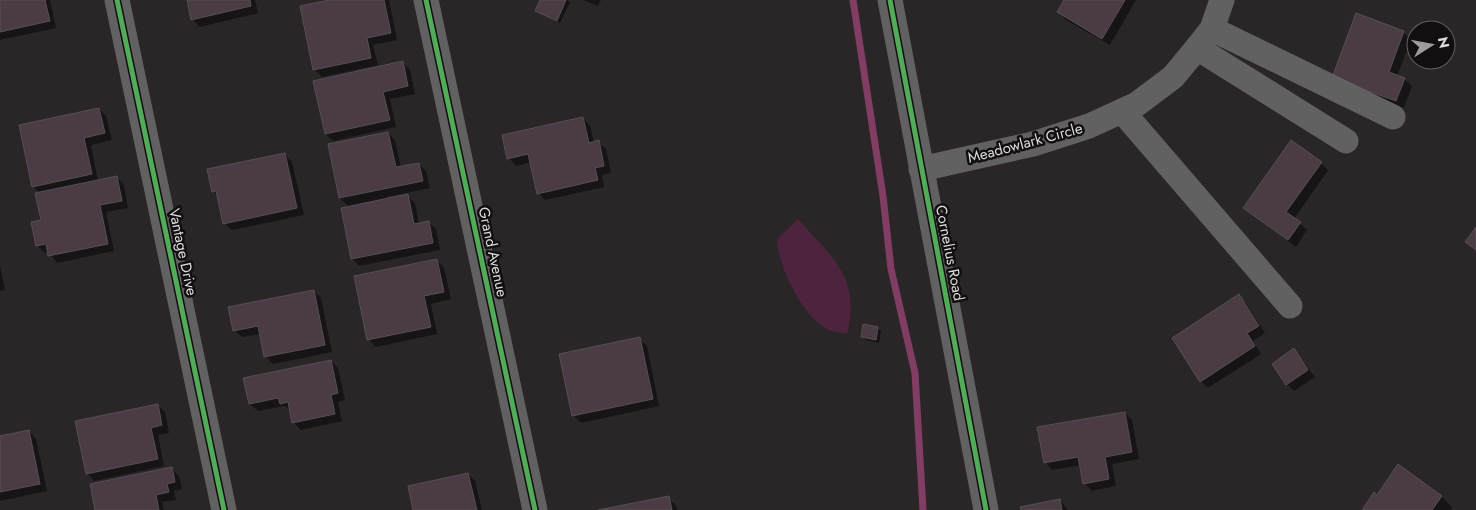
<svg xmlns="http://www.w3.org/2000/svg" width="1476" height="510" font-family="Jost,sans-serif">
	<rect width="100%" height="100%" fill="#2a2628"/>
	<path fill="#4e233d" d="M798 219C833 259 861 277 847 334 840 332 831 332 825 328 801 313 778 266 777 239Z"/>
	<g fill="#0007">
		<path d="M0 0H50L56 28 0 40Z"/>
		<path d="M188 0H255L258 13 200 27 192 19Z"/>
		<path d="M336 0H389L397 40 373 45 378 65 322 77 314 69Z"/>
		<path d="M542 0H568L570 2 560 23 537 11Z"/>
		<path d="M583 0H601L598 6Z"/>
		<path d="M1066 0H1136L1110 45 1066 20 1059 12Z"/>
		<path d="M1403 32 1411 40 1397 76 1404 79 1412 86 1404 108 1341 85Z"/>
		<path d="M402 62 410 70 415 94 390 99 396 127 333 141 326 134Z"/>
		<path d="M99 109 106 116 112 140 91 145 98 181 117 177 124 185 128 208 106 212 114 251 57 263 49 252 45 253 37 245 42 221 40 193 33 186Z"/>
		<path d="M583 118 590 126 594 143 598 142 606 149 611 173 602 175 604 187 545 200 538 193 531 162 516 166 509 158Z"/>
		<path d="M388 133 395 140 401 168 419 164 426 171 430 188 386 197V200L408 196 415 203 419 224 428 222 436 229 440 250 359 266 352 258 349 207 340 198 329 145Z"/>
		<path d="M285 154 292 162 304 215 232 230 224 223 219 198 213 191Z"/>
		<path d="M1321 163 1328 170 1294 219 1307 230 1296 247 1245 208Z"/>
		<path d="M437 260 444 268 451 299 431 304 437 334 376 347 368 339Z"/>
		<path d="M0 266 5 290 0 291Z"/>
		<path d="M314 291 321 298 332 352 273 364 265 356 261 334 242 337 234 330Z"/>
		<path d="M1239 296 1246 303 1265 333 1253 341 1261 354 1208 388 1201 381Z"/>
		<path d="M877 328 881 331 879 343 866 340 862 337Z"/>
		<path d="M639 339 647 346 659 406 581 423 573 415Z"/>
		<path d="M1294 350 1315 377 1294 391 1287 384Z"/>
		<path d="M331 361 338 368 345 400 338 402 342 421 301 430 293 422 291 410 284 406 258 411 250 404Z"/>
		<path d="M158 405 165 412 169 433 158 435 164 466 94 481 87 473Z"/>
		<path d="M1125 413 1132 420 1139 459 1112 464 1116 486 1092 491 1084 483 1081 465 1052 470 1045 462Z"/>
		<path d="M29 431 36 439 47 491 0 501V437Z"/>
		<path d="M1399 466 1442 497 1452 507 1450 510H1364L1377 496Z"/>
		<path d="M171 468 179 476 182 489 174 491 176 500 162 502 164 510H97Z"/>
		<path d="M468 474 475 481 482 510H415Z"/>
		<path d="M668 498 676 505 677 510H604Z"/>
		<path d="M1060 500 1068 510H1022Z"/>
	</g>
	<g fill="none" stroke-linecap="round" stroke-linejoin="round">
		<path stroke="#823d65" stroke-width="7" d="M853 0 883 196 891 269 915 373 923 510"/>
	</g>
	<g fill="#4a3b44" stroke="#545153">
		<path d="M0 0H45L50 21 0 32Z"/>
		<path d="M187 0H250L251 6 191 20Z"/>
		<path d="M329 0H384L391 33 367 38 371 58 313 70 300 6Z"/>
		<path d="M540 0H566L557 21 535 11Z"/>
		<path d="M1064 0H1125L1102 39 1057 12Z"/>
		<path d="M1356 13 1404 31 1389 72 1405 78 1396 101 1332 78Z"/>
		<path d="M403 61 408 86 383 92 390 120 325 134 313 81Z"/>
		<path d="M99 108 105 133 84 138 92 174 32 187 19 125Z"/>
		<path d="M583 117 589 143 599 140 604 166 595 168 598 180 537 194 528 154 507 159 502 135Z"/>
		<path d="M388 132 396 167 419 163 423 181 339 198 328 144Z"/>
		<path d="M1291 140 1322 162 1286 212 1301 222 1288 240 1243 208Z"/>
		<path d="M285 153 297 208 223 224 216 191 212 192 207 169Z"/>
		<path d="M117 176 122 201 100 205 108 244 48 256 46 244 36 246 31 222 41 220 35 193Z"/>
		<path d="M408 194 414 224 429 221 433 243 351 259 341 208Z"/>
		<path d="M1476 227V250L1465 242Z"/>
		<path d="M437 259 444 292 424 296 431 327 367 340 354 276Z"/>
		<path d="M314 290 325 345 264 357 258 326 233 331 228 307Z"/>
		<path d="M1239 294 1259 326 1247 333 1255 346 1200 382 1172 338Z"/>
		<path d="M863 324 878 327 876 340 861 337Z"/>
		<path d="M640 337 653 399 572 416 559 354Z"/>
		<path d="M1294 348 1308 370 1286 385 1272 364Z"/>
		<path d="M331 360 338 393 331 395 335 414 292 423 288 402 280 404 278 398 249 404 243 378Z"/>
		<path d="M158 404 162 425 151 428 158 459 86 474 75 421Z"/>
		<path d="M1125 412 1132 452 1105 457 1109 479 1083 484 1078 457 1044 463 1037 427Z"/>
		<path d="M29 430 40 484 0 492V436Z"/>
		<path d="M1398 464 1442 496 1432 510H1362L1374 492 1377 495Z"/>
		<path d="M172 467 175 482 167 484 169 492 156 495 159 510H95L90 484Z"/>
		<path d="M468 473 477 510H413L408 486Z"/>
		<path d="M669 496 672 510H598Z"/>
		<path d="M1060 499 1062 510H1021L1020 507Z"/>
	</g>
	<g fill="none" stroke-linecap="round" stroke-linejoin="round">
		<g stroke="#626161" stroke-width="25">
			<path d="M117 0 224 510"/>
			<path d="M426 0 535 510"/>
			<path d="M890 0 986 510"/>
			<path d="M1212 29 1393 117"/>
			<path d="M1197 48 1346 141"/>
			<path d="M1122 111 1290 306"/>
			<path d="M921 169 1033 144 1089 126 1137 104 1173 77 1197 48 1212 29 1222 0"/>
		</g>
		<defs>
			<g id="cycleway">
				<path d="M117 0 224 510"/>
				<path d="M426 0 535 510"/>
				<path d="M890 0 986 510"/>
			</g>
		</defs>
		<use href="#cycleway" stroke="#120f10" stroke-width="8"/>
		<use href="#cycleway" stroke="#51ab58" stroke-width="5"/>
	</g>
	<g text-anchor="middle" stroke-width="5" stroke-linejoin="round" paint-order="stroke">
		<g font-size="15" fill="#dfdbdd" stroke="#120f10">
			<text transform="translate(1025 143) rotate(-15)" y="5">Meadowlark Circle</text>
			<text transform="translate(183 252) rotate(78)" y="5">Vantage Drive</text>
			<text transform="translate(493 252) rotate(78)" y="5">Grand Avenue</text>
			<text transform="translate(950 253) rotate(79)" y="5">Cornelius Road</text>
		</g>
	</g>
	<g transform="translate(1431 45) rotate(79)"><circle r="24" fill="#120f10" stroke="#646162"/>
	<path d="M0-4L9 19L0 12L-9 19Z" fill="#a09c9e"/>
	<text y="-8" font-size="14" font-weight="bold" text-anchor="middle" fill="#dfdbdd">N</text>
	</g>
</svg>
